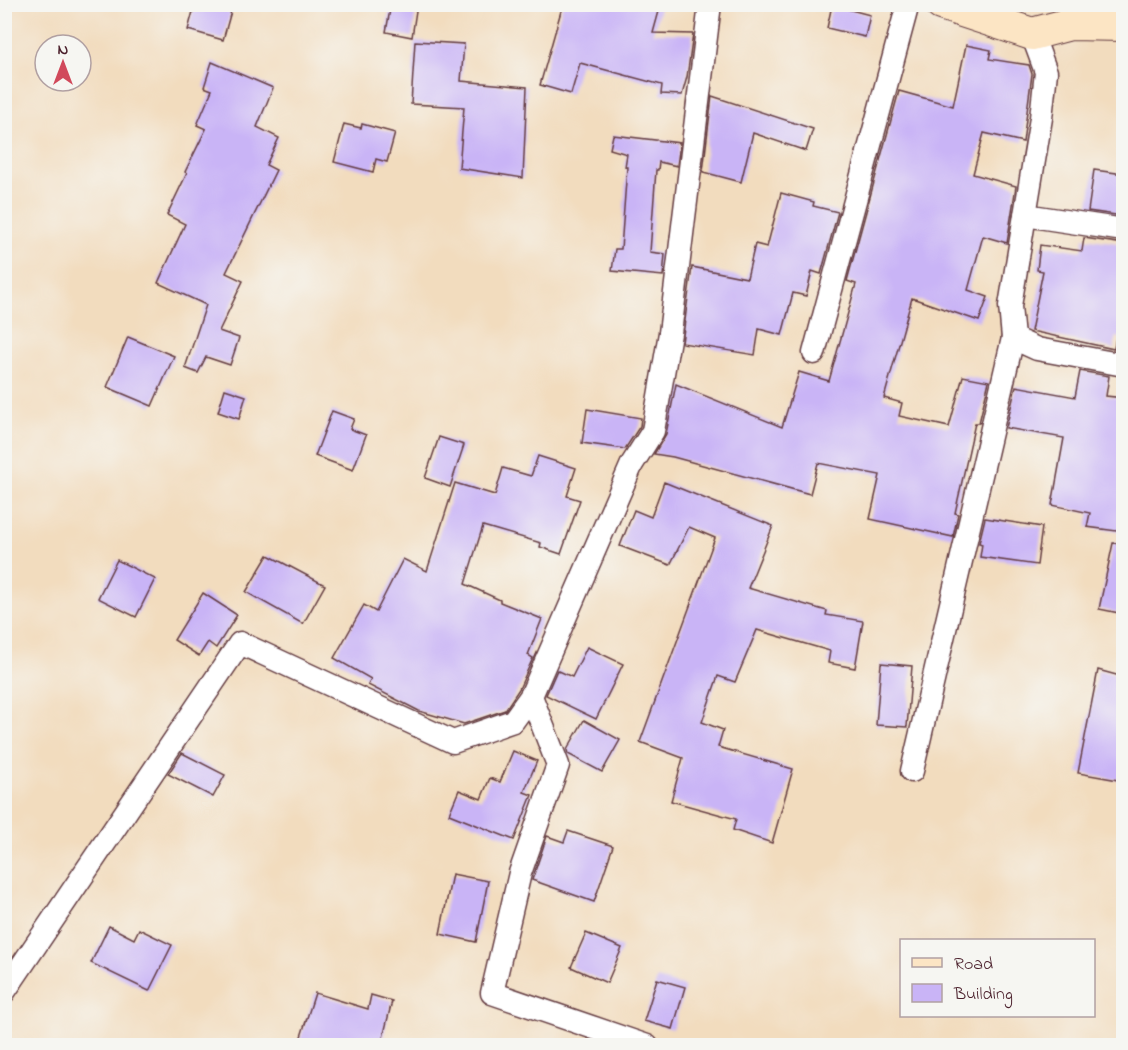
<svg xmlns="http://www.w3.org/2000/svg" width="1128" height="1050" font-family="'Indie Flower',sans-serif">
	<rect width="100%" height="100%" fill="#f6f6f2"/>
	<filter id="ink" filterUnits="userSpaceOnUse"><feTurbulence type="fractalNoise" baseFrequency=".0167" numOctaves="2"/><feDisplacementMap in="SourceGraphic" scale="12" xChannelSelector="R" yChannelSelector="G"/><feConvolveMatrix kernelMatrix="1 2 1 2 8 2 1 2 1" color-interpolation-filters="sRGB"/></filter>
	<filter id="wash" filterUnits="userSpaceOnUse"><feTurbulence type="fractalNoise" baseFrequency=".008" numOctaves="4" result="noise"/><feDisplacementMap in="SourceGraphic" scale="24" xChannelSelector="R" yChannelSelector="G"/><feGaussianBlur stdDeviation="1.35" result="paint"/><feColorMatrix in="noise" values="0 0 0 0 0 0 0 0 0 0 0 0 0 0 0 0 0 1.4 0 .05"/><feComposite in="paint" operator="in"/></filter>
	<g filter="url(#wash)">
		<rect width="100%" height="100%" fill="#f2dcbe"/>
		<g id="blocks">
			<g fill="#c9b4f6">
				<path d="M195 4H233L223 40 188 30Z"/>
				<path d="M391 4H417L412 37 386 32Z"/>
				<path d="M563 4H661L653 33 693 34 687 77 682 95 661 94 662 85 580 63 571 94 540 85Z"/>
				<path d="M832 5 870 15 865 37 827 28Z"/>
				<path d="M415 41 464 44 461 81 527 87 523 178 459 168 464 107 411 104Z"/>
				<path d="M966 45 991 50 989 59 1029 65 1032 74 1023 142 984 133 973 174 1016 186 1007 243 983 236 968 290 988 297 979 321 912 298 884 398 902 403 899 416 949 427 963 376 989 381 979 423H975L955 513 958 514 953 537 870 519 880 475 818 463 810 494 673 457 654 454 666 434 676 384 782 427 799 372 829 381 856 284 847 281 899 91 953 106Z"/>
				<path d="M212 62 273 88 257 127 279 138 266 165 276 170 226 273 243 281 219 331 239 338 230 365 206 357 198 373 185 368 206 305 158 283 185 224 167 215 187 173 185 172 206 129 197 125 212 90 204 87Z"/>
				<path d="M712 96 813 129 806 151 753 133 741 182 703 172Z"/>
				<path d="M344 124 361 128 362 124 395 133 387 162 376 159 373 172 334 162Z"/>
				<path d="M613 135 680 143 677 166 659 162 658 170H656L650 252 665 254 663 276 612 271 615 249H621L627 167H625L627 154 610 149Z"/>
				<path d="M1094 170 1124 174 1123 216 1088 211Z"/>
				<path d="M781 193 814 202 813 206 838 212 821 274 812 271 806 296 793 293 782 335 759 329 755 355 682 343 692 267 747 278 755 244 767 247Z"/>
				<path d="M1084 238 1124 244V338L1116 337 1114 349 1031 331 1043 271 1037 270 1040 245 1082 251Z"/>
				<path d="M128 337 174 356 152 406 107 387Z"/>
				<path d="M1080 371 1109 376 1106 396 1124 398V532L1087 527 1090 513 1052 505 1064 438 1006 428 1016 386 1075 397Z"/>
				<path d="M225 389 246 396 239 419 218 412Z"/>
				<path d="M587 409 641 418 640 426 625 449 582 443Z"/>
				<path d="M332 411 354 419 350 429 366 435 353 470 315 456Z"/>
				<path d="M439 437 464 445 450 487 425 478Z"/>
				<path d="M538 456 576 468 567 496 580 500 561 554 540 547 541 543 483 526 465 584 500 600V602L542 619 528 655 533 658 519 689 505 710 464 724 419 711 368 685 371 679 334 658 364 605 376 612 403 559 427 571 455 483 495 495 503 468 531 476Z"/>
				<path d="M664 482 773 526 748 588 827 611 826 615 863 621 855 668 828 663 830 651 757 630 735 682 718 676 702 722 723 730 718 747 793 769 772 843 733 830 736 819 671 801 683 758 640 742 715 538 689 527 670 565 620 546 634 510 651 517Z"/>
				<path d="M985 518 1042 527 1037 565 980 557 982 544 979 543Z"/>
				<path d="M1113 543 1124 544V614L1099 609Z"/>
				<path d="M268 555 325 585 303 624 246 592Z"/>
				<path d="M117 560 155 579 136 617 98 598Z"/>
				<path d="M203 593 237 615 216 648 208 642 199 656 174 640Z"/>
				<path d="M587 647 623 664 596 719 546 695 557 670 572 677Z"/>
				<path d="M881 663 912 666 907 727 876 725Z"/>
				<path d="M1098 670 1124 677V781L1078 773Z"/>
				<path d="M584 720 620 740 602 772 568 754 567 750Z"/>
				<path d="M513 751 537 761 524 792 532 795 514 840 449 814 459 790 481 799 490 778 500 782Z"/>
				<path d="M182 753 225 775 213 797 168 774Z"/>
				<path d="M568 831 613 846 594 902 532 880 547 836 564 842Z"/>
				<path d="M452 874 488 881 476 942 440 934Z"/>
				<path d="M109 926 134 939 139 929 172 945 149 991 91 963Z"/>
				<path d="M586 933 622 948 607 983 571 967Z"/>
				<path d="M657 979 685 987 673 1029 644 1021Z"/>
				<path d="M315 993 368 1009 371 995 392 1001 381 1046H298Z"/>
			</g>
		</g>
	</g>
	<g filter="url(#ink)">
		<use href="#blocks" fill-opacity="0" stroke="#633b41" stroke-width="1.5"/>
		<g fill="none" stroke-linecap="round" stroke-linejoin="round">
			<defs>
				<g id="minor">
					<path d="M1032 34 1046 72 1041 118 1010 306 1013 338 1037 349 1124 365"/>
					<path d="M1025 215 1124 230"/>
					<path d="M814 353 908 4"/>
					<path d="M531 696 558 765 520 873 492 993 647 1046"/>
					<path d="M912 771 1013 338"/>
					<path d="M4 992 240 643 453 742 513 721 531 696 632 464 653 431 670 333 710 4"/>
				</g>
				<path id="secondary" d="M941 4 1032 34 1070 24 1124 25"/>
			</defs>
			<use href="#minor" stroke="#633b41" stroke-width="25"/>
			<use href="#secondary" stroke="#633b41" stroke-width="34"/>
			<use href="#minor" stroke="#fff" stroke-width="22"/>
			<use href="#secondary" stroke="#fce5c4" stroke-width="32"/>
		</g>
	</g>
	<rect width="1128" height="1050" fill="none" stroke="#f6f6f2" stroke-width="24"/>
	<rect x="900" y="939" width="195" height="78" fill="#f6f6f2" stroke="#b1a0a2" stroke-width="1.5"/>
	<rect x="912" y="958" width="30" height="9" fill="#fce5c4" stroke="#b1a0a2" stroke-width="1.5"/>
	<text x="954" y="969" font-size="18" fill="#4a1f2b">Road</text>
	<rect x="912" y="984" width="30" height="18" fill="#c9b4f6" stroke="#b1a0a2" stroke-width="1.5"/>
	<text x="954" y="999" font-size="18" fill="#4a1f2b">Building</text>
	<g transform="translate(63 63)"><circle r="28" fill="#f6f6f2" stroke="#b1a0a2" stroke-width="1.5"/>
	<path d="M0-4.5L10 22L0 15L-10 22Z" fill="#d1495b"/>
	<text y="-9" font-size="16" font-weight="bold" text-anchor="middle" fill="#4a1f2b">N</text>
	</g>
</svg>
